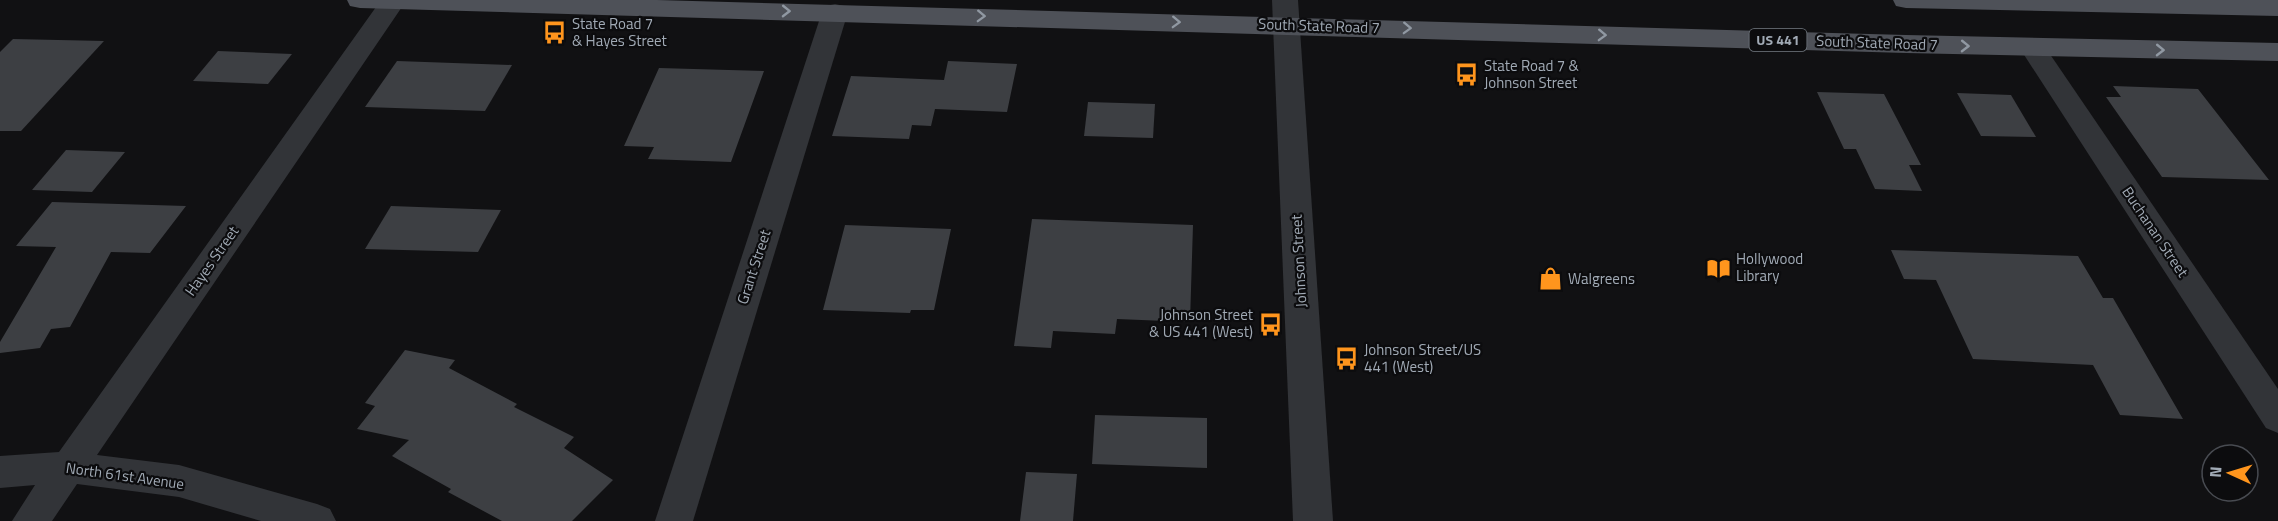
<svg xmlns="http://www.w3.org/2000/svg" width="2278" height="521" font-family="'Titillium Web',sans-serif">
	<rect width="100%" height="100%" fill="#111113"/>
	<g fill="#3d3f43">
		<path d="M13 39 104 41 21 131H0V52Z"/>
		<path d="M218 51 292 54 268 84 193 81Z"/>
		<path d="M397 61 512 65 485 111 365 107Z"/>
		<path d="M948 61 1017 64 1007 112 935 109 931 126 912 125 909 139 832 136 851 76 944 80Z"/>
		<path d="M659 68 764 71 731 162 648 159 654 147 624 146Z"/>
		<path d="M2113 86 2198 89 2269 180 2162 177 2106 97H2121Z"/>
		<path d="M1817 92 1884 94 1921 165H1909L1922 191 1875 189 1856 149H1844Z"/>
		<path d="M1957 93 2011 95 2036 137 1981 136Z"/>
		<path d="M1088 102 1155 104 1153 138 1084 136Z"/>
		<path d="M66 150 125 152 92 192 32 190Z"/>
		<path d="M52 202 186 206 150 253 111 252 70 327 51 329 40 348 0 353V342L56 247 16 246Z"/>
		<path d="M391 206 501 210 478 252 365 249Z"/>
		<path d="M1032 219 1193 225 1190 322 1117 319 1115 334 1053 331 1051 348 1014 346Z"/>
		<path d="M845 225 951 229 934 310H911L910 313 823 310Z"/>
		<path d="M1891 250 2078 256 2103 298H2113L2183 419 2120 415 2093 365 1973 359 1936 280 1904 279Z"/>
		<path d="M405 350 455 360 449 368 517 404 514 407 574 437 564 448 613 480 572 521H502L448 492 451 489 392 456 409 440 357 429 375 406 365 403Z"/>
		<path d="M1095 415 1207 418V468L1092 464Z"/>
		<path d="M1026 472 1077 474 1073 521H1020Z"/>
	</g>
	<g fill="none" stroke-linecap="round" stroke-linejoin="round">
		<g fill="#323438" fill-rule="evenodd">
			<path d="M381 0 406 1 97 455 179 465 317 504 330 509 336 521H261L179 497 77 484 52 521H12L35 485 0 488V456L59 452Z"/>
			<path d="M835 4 844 6 848 12 693 521H655L822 12 826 6Z"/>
			<path d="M2032 38 2041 41 2278 389V433L2266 428 2019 47 2023 41Z"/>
		</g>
		<path fill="#323438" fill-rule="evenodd" d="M1272 0H1298L1333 521H1293Z"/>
		<g fill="#4e5158" fill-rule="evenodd">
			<path d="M347 0H657L1906 35 2278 43V61L1906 53 360 8 350 6Z"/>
			<path d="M1893 0H2278V16L1906 8 1896 6Z"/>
		</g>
	</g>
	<defs><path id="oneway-chevron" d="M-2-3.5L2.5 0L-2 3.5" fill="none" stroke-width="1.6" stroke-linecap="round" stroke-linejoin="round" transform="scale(1.5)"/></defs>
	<g stroke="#9098a2">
		<use href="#oneway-chevron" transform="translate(786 11) rotate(1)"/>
		<use href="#oneway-chevron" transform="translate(981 16) rotate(2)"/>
		<use href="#oneway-chevron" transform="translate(1176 22) rotate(2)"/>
		<use href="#oneway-chevron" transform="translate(1407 28) rotate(2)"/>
		<use href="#oneway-chevron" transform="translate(1602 35) rotate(2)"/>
		<use href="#oneway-chevron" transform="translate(1965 46) rotate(1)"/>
		<use href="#oneway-chevron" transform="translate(2160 50) rotate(1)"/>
	</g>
	<defs>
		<symbol id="bus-bare" viewBox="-9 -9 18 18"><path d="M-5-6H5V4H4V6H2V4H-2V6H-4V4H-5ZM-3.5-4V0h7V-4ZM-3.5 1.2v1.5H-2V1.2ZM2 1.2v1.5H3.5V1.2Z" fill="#ff951d" stroke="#0c0c0e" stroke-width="2.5" paint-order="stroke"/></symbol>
		<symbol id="library-bare" viewBox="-9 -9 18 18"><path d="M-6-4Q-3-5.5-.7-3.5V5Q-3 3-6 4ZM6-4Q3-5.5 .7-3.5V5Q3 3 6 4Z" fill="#ff951d" stroke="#0c0c0e" stroke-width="2.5" paint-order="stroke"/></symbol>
		<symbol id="shop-bare" viewBox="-9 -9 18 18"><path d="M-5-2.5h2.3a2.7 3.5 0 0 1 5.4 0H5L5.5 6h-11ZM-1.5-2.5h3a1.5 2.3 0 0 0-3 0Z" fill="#ff951d" stroke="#0c0c0e" stroke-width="2.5" paint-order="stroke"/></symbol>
	</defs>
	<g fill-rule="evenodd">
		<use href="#bus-bare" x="538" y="16" width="33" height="33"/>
		<use href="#bus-bare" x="1450" y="58" width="33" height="33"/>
		<use href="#library-bare" x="1702" y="252" width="33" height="33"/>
		<use href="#shop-bare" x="1534" y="262" width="33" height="33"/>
		<use href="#bus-bare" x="1254" y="308" width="33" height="33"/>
		<use href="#bus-bare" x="1330" y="342" width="33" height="33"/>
	</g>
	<g text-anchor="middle" stroke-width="4.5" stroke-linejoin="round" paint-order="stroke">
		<rect fill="#0c0c0e" stroke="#747b83" stroke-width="1.5" x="1749.5" y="29" width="57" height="22" rx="4.5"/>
		<g font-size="14" font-weight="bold" fill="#a1aab5">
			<text x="1778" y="45">US 441</text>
		</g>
		<g font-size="15" fill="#a1aab5" stroke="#0c0c0e" text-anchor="start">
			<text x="572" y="29">State Road 7<tspan x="572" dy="17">&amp; Hayes Street</tspan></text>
			<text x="1484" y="71">State Road 7 &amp;<tspan x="1484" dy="17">Johnson Street</tspan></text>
			<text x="1736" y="264">Hollywood<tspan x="1736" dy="17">Library</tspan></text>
			<text x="1568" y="284">Walgreens</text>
			<text x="1253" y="320" text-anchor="end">Johnson Street<tspan x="1253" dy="17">&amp; US 441 (West)</tspan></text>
			<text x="1364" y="355">Johnson Street/US<tspan x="1364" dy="17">441 (West)</tspan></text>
		</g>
		<g font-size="15" fill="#a1aab5" stroke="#0c0c0e">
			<text transform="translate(1319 26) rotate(2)" y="5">South State Road 7</text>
			<text transform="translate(1877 43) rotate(2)" y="5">South State Road 7</text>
			<text transform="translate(2155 232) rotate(56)" y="5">Buchanan Street</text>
			<text transform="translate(212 261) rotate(-55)" y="5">Hayes Street</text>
			<text transform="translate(1299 261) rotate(-93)" y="5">Johnson Street</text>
			<text transform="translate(754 267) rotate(-72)" y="5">Grant Street</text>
			<text transform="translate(125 476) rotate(8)" y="5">North 61st Avenue</text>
		</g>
	</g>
	<g transform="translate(2230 473) rotate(274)"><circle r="28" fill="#0c0c0e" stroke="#484b51" stroke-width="1.5"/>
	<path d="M0-4.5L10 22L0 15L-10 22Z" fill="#ff951d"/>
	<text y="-9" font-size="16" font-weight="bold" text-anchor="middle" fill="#a1aab5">N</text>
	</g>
</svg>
